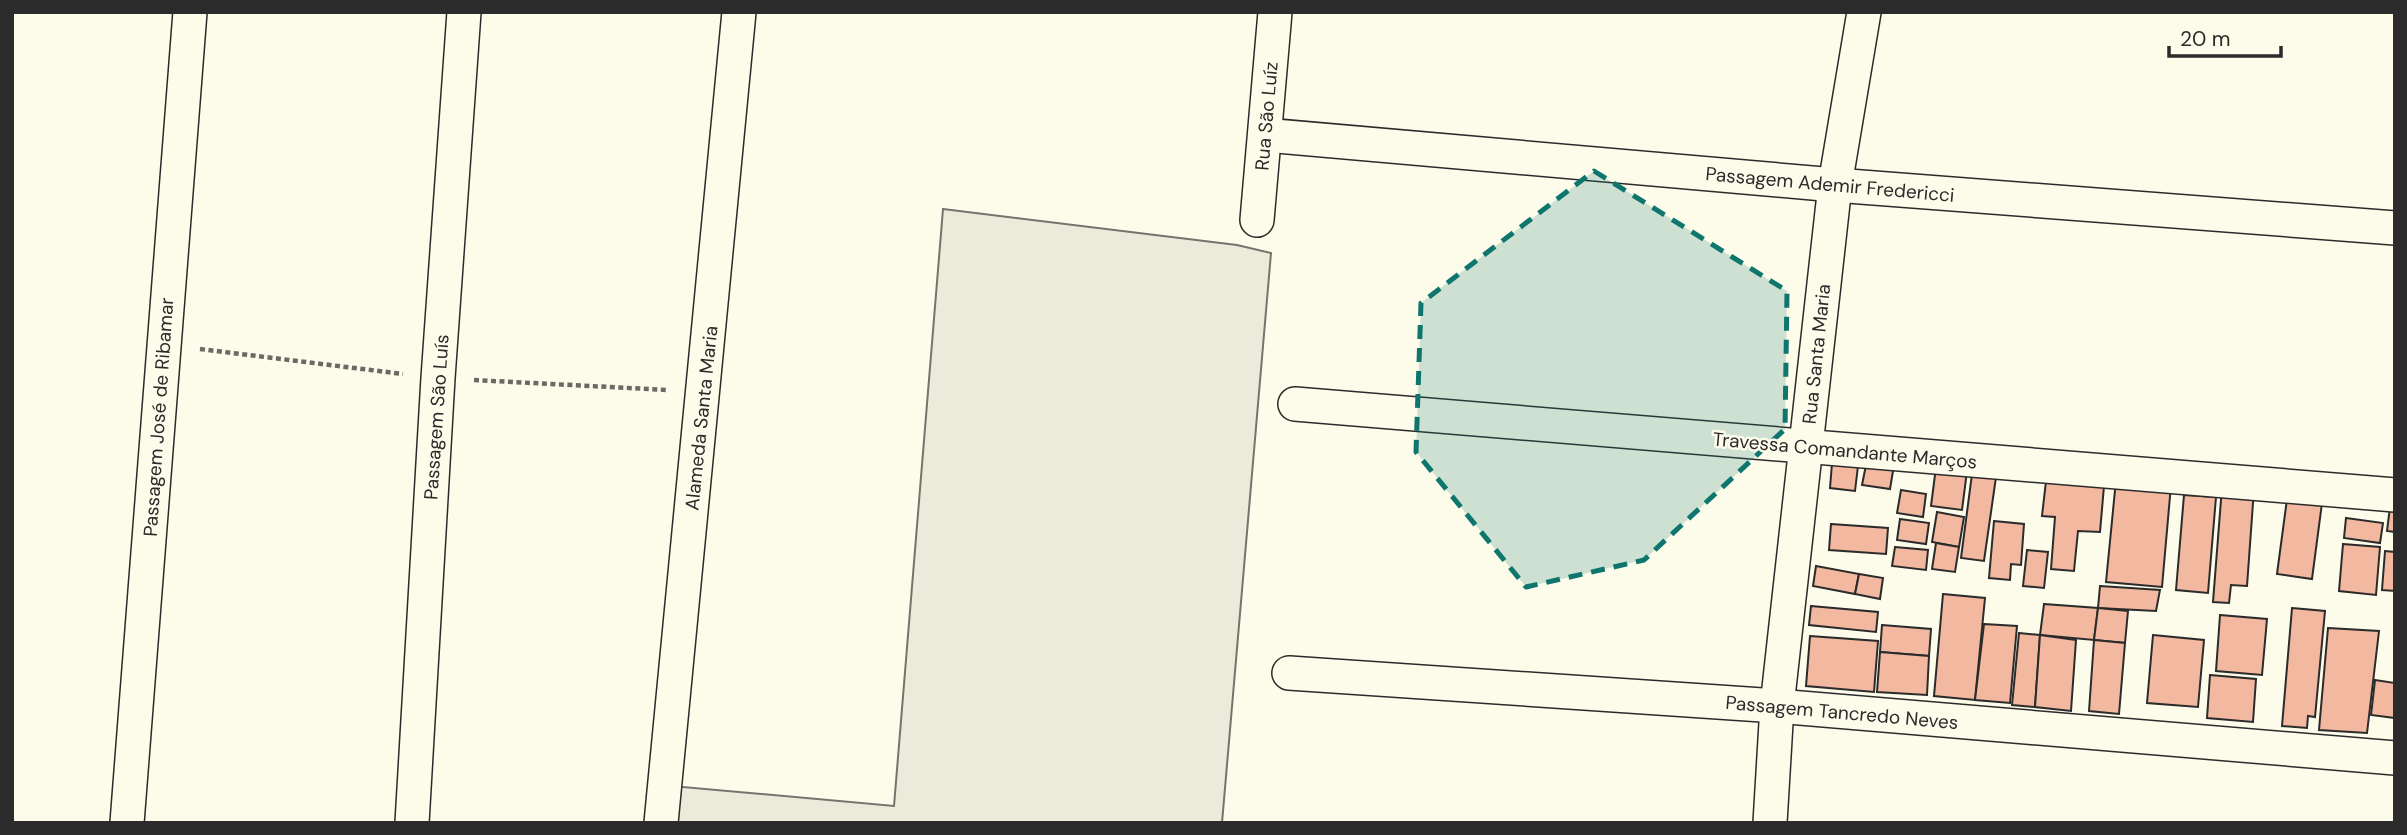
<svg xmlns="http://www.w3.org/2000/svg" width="2407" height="835" font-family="'DM Sans',sans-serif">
	<rect width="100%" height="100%" fill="#fdfbea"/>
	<path fill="#ecebdb" stroke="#74746e" stroke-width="2" d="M943 209 1237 245 1271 253 1222 823H669L672 786 894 806Z"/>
	<g fill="#f2b8a0" stroke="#2b2b2b" stroke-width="2">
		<path d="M1867 460 1894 465 1890 489 1862 485Z"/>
		<path d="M1832 463 1858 466 1855 491 1830 488Z"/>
		<path d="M1936 467 1967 471 1962 510 1931 506Z"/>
		<path d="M1972 474 1996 477 1984 561 1961 558Z"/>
		<path d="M2116 480 2171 485 2162 587 2106 582Z"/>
		<path d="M2046 481 2104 486 2100 532 2078 531 2074 571 2051 569 2055 517 2042 516Z"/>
		<path d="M2222 487 2254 489 2247 586 2231 585 2229 603 2213 602Z"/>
		<path d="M1901 490 1926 494 1923 517 1897 513Z"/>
		<path d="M2184 495 2216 497 2208 593 2176 590Z"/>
		<path d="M2287 499 2322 503 2312 579 2277 574Z"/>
		<path d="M2391 499 2395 500V532L2387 531Z"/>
		<path d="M1937 512 1964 517 1959 547 1932 542Z"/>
		<path d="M2346 518 2383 523 2380 543 2344 538Z"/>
		<path d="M1900 519 1929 523 1926 544 1897 540Z"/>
		<path d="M1994 521 2024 524 2021 565 2011 564 2010 580 1989 578Z"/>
		<path d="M1831 524 1888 528 1886 554 1829 550Z"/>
		<path d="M1936 543 1959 547 1955 572 1932 569Z"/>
		<path d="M2343 544 2380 547 2376 595 2339 591Z"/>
		<path d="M1895 547 1928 550 1926 570 1892 566Z"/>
		<path d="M2027 550 2048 552 2044 588 2023 586Z"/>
		<path d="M2385 551 2395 552V591L2382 590Z"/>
		<path d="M1816 566 1859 574 1855 594 1813 586Z"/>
		<path d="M1859 574 1883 578 1880 599 1855 594Z"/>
		<path d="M2100 586 2160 590 2156 611 2098 608Z"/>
		<path d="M1943 594 1985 598 1975 700 1934 696Z"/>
		<path d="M2044 604 2098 608 2094 640 2040 635Z"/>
		<path d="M1811 606 1878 612 1876 632 1809 625Z"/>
		<path d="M2098 608 2128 611 2125 643 2094 640Z"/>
		<path d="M2292 608 2325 611 2315 717 2308 716 2307 728 2282 726Z"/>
		<path d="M2220 615 2267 619 2262 675 2216 671Z"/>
		<path d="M1984 624 2017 626 2010 703 1975 700Z"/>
		<path d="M1882 625 1931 629 1929 656 1880 652Z"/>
		<path d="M2328 628 2379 631 2367 733 2319 730Z"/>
		<path d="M2019 633 2040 635 2035 707 2012 705Z"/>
		<path d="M2040 635 2076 640 2071 711 2035 707Z"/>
		<path d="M2153 635 2204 640 2198 707 2147 703Z"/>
		<path d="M1810 636 1878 641 1874 692 1806 686Z"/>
		<path d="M2094 640 2125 643 2119 714 2089 711Z"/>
		<path d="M1880 652 1929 656 1927 695 1877 692Z"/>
		<path d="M2210 675 2256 679 2253 722 2207 718Z"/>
		<path d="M2375 680 2395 683V718L2371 715Z"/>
	</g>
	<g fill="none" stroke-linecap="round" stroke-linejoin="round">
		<defs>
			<g id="street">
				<path d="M1265 135 1835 185 2395 228"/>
				<path d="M1257 220 1275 12"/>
				<path d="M1295 404 2395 495"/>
				<path d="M1289 673 1777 706 2395 758"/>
				<path d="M127 823 190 12"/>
				<path d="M412 823 438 378 464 12"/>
				<path d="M661 823 739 12"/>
				<path d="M1770 823 1777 706 1835 185 1864 12"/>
			</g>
		</defs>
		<use href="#street" stroke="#2b2b2b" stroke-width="36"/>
		<g stroke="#6a6964" stroke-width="4.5" stroke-dasharray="5 3.5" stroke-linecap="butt">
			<path d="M200 349 403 374"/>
			<path d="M474 380 668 390"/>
		</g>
		<use href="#street" stroke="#fdfbea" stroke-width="33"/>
	</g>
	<path fill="#0f766e" fill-opacity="0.2" stroke="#0f766e" stroke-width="5" stroke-dasharray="14 9" stroke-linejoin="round" d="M1594 171 1787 291 1785 429 1644 560 1526 587 1416 452 1421 303Z"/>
	<g text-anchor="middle" stroke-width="5" stroke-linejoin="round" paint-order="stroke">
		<g font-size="19" fill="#2b2b2b" stroke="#fdfbea">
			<text transform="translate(1266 116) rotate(-85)" y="7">Rua São Luíz</text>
			<text transform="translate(1830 184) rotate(5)" y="7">Passagem Ademir Fredericci</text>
			<text transform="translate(1816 354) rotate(-84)" y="7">Rua Santa Maria</text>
			<text transform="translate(158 417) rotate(-86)" y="7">Passagem José de Ribamar</text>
			<text transform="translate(436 417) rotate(-86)" y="7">Passagem São Luís</text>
			<text transform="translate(701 418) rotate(-84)" y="7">Alameda Santa Maria</text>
			<text transform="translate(1845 450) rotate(5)" y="7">Travessa Comandante Marços</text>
			<text transform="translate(1842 712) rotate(5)" y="7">Passagem Tancredo Neves</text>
		</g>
	</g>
	<rect width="2407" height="835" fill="none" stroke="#2b2b2b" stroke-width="28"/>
	<path d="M2169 46v10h112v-10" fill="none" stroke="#2b2b2b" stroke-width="3.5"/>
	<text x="2180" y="46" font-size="21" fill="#2b2b2b" stroke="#fdfbea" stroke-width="5" paint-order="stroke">20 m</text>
</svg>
